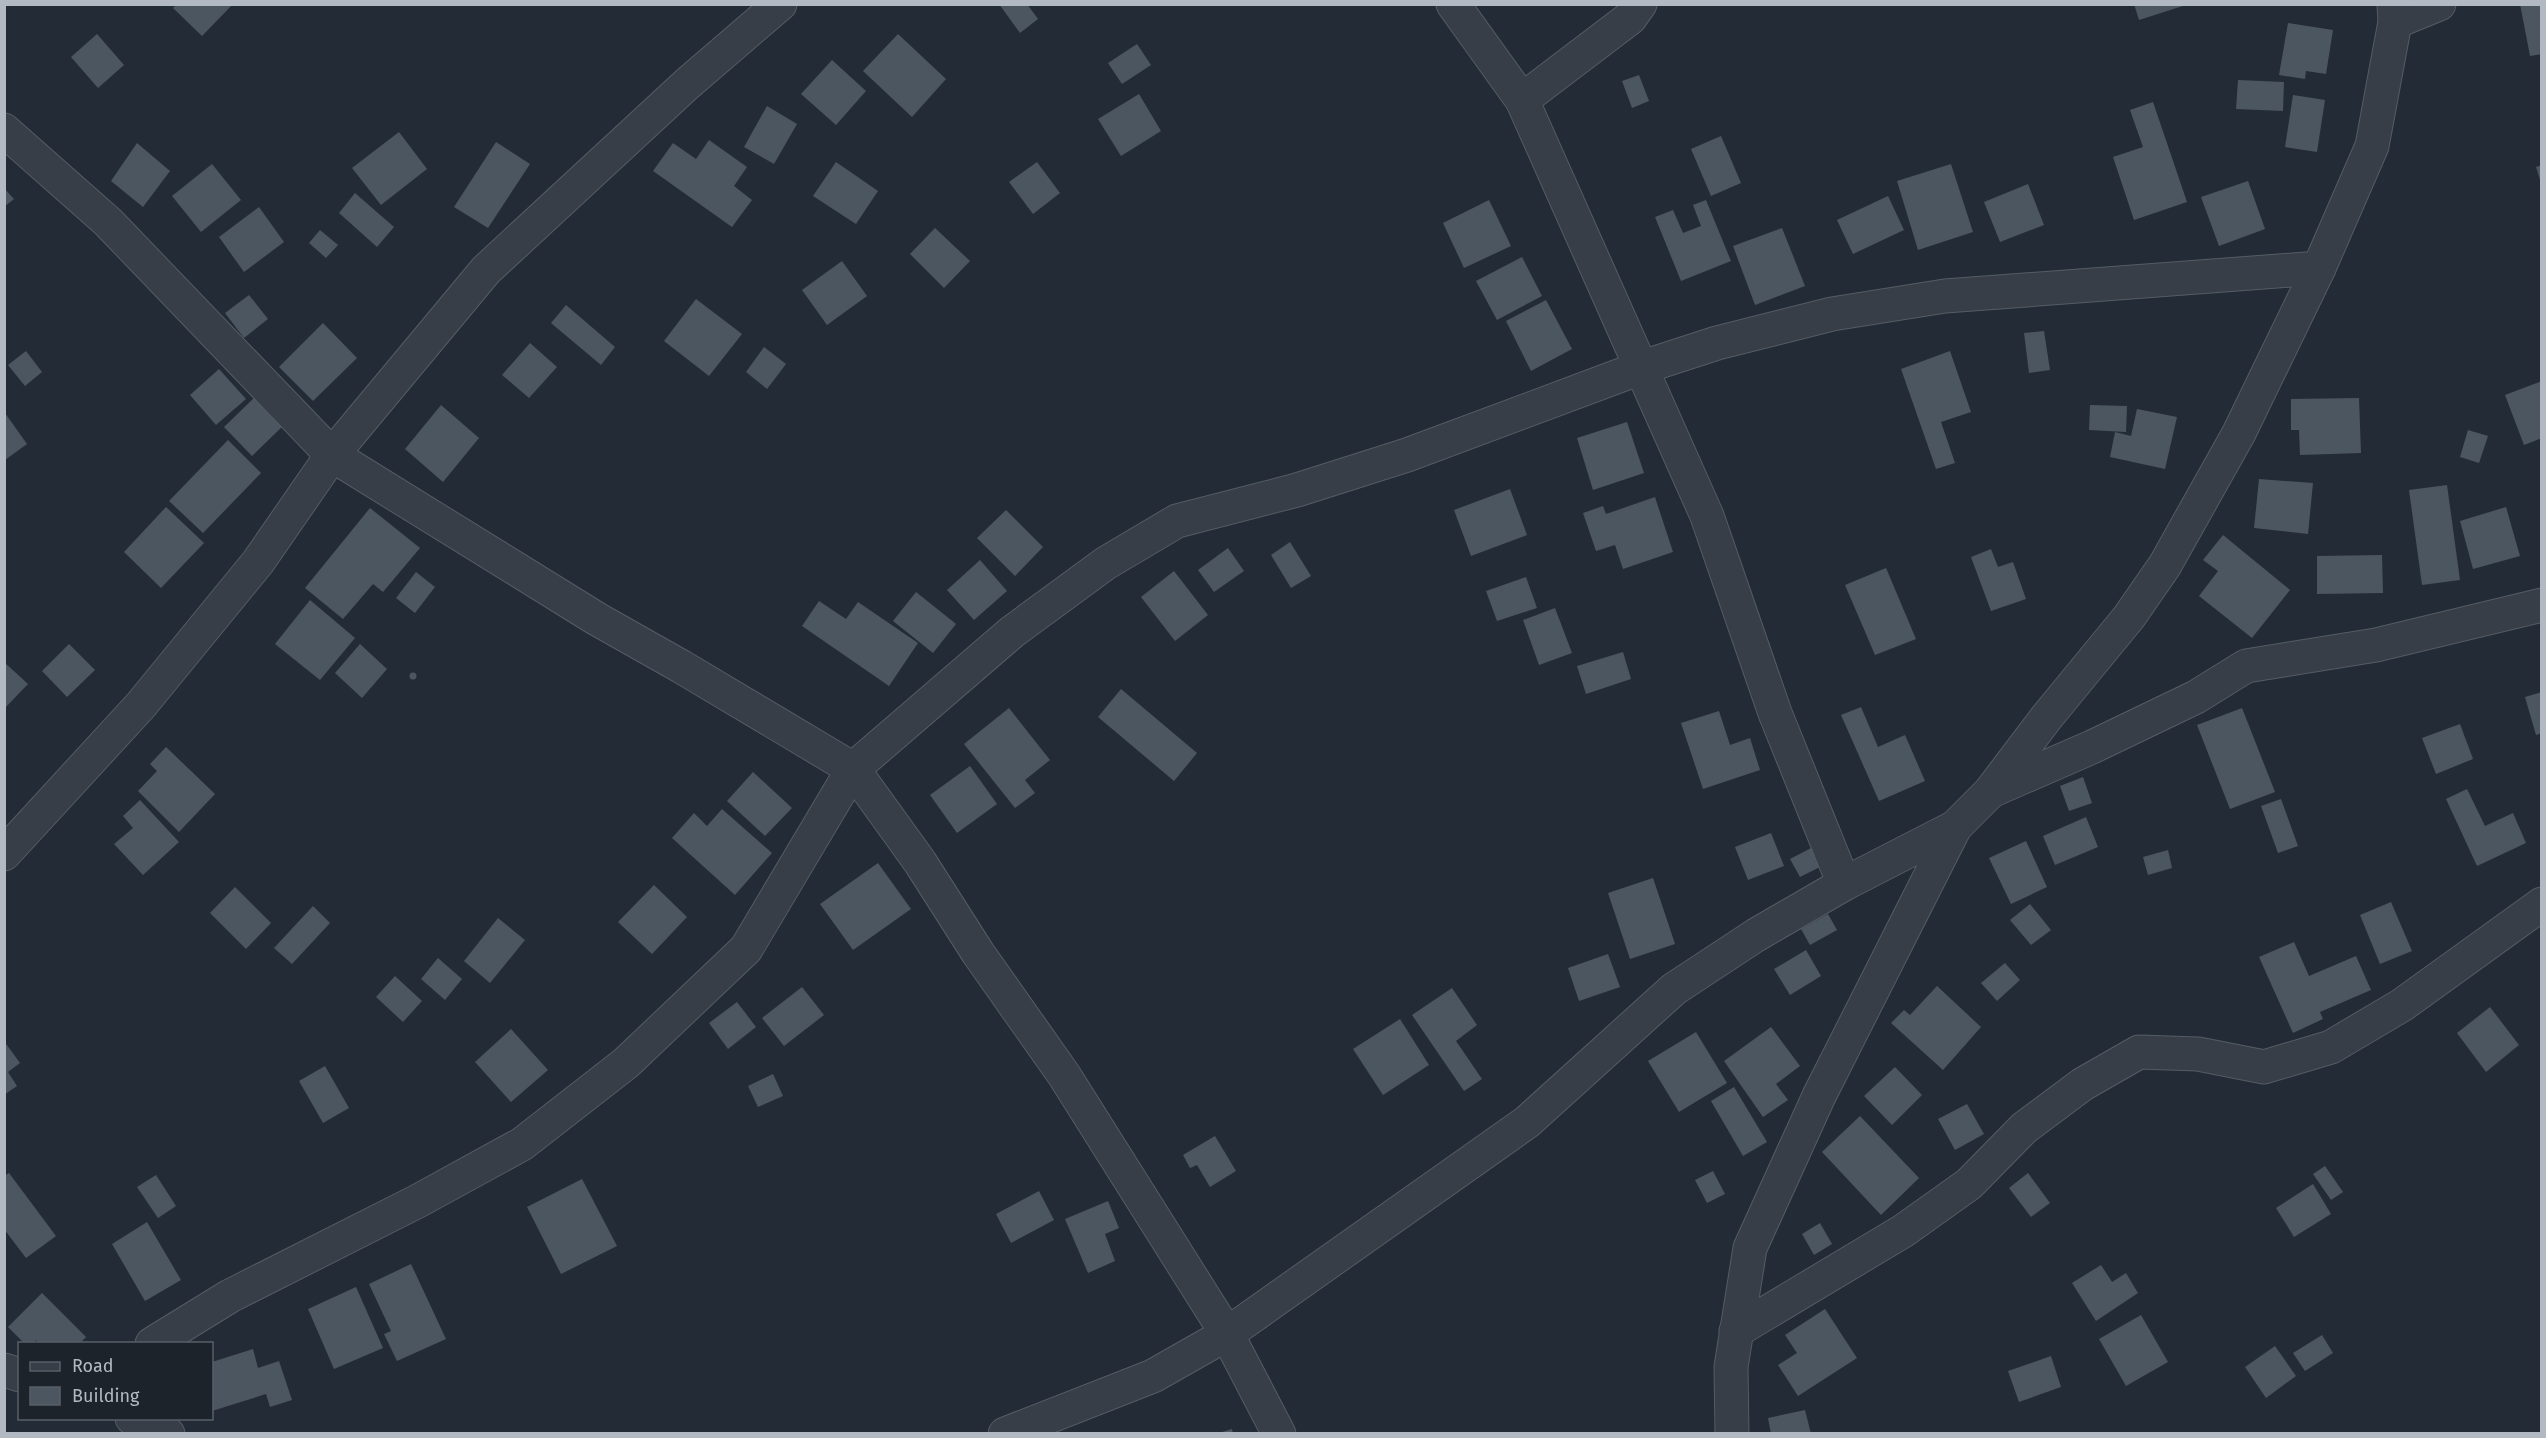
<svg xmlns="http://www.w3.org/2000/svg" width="2546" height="1438" font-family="'Fira Sans',sans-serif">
	<rect width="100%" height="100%" fill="#232c36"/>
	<g fill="#4c5661">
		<path d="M177 4H233L202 36 173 8Z"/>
		<path d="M999 4H1027L1038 19 1020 33Z"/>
		<path d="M2134 4H2186V5L2139 20Z"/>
		<path d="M2520 4H2542V54L2530 56Z"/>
		<path d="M2288 23 2333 30 2326 74 2306 71 2305 79 2279 75Z"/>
		<path d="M97 34 124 65 98 88 71 57Z"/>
		<path d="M898 34 946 79 912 117 863 71Z"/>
		<path d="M1137 44 1151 65 1122 84 1108 63Z"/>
		<path d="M832 60 866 91 836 125 801 94Z"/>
		<path d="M1639 75 1649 101 1632 108 1622 81Z"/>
		<path d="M2238 80 2284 82 2283 111 2236 109Z"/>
		<path d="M1139 94 1161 131 1121 156 1098 119Z"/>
		<path d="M2293 95 2325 100 2317 152 2285 147Z"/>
		<path d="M2153 102 2187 202 2134 220 2113 157 2143 147 2130 110Z"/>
		<path d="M767 106 797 124 774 164 744 147Z"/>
		<path d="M399 132 427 169 381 205 352 168Z"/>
		<path d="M1721 136 1741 183 1711 196 1691 149Z"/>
		<path d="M709 140 747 167 734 186 752 200 732 227 653 171 673 143 696 159Z"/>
		<path d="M496 142 530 164 488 228 454 207Z"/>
		<path d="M137 143 170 171 143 207 111 181Z"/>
		<path d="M836 162 878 191 856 224 813 196Z"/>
		<path d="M1037 162 1060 193 1033 214 1009 182Z"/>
		<path d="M212 164 241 200 201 232 172 196Z"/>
		<path d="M1951 164 1973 232 1918 250 1897 181Z"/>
		<path d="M2542 165V183H2541L2536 167Z"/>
		<path d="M2248 181 2265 229 2219 246 2201 197Z"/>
		<path d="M2028 184 2044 225 2000 242 1984 202Z"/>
		<path d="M4 188 14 199 4 207Z"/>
		<path d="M355 193 394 227 377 247 339 213Z"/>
		<path d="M1888 196 1904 230 1853 254 1837 220Z"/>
		<path d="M1489 200 1511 246 1464 268 1443 223Z"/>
		<path d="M1706 200 1731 261 1681 281 1655 217 1673 210 1683 233 1701 226 1693 205Z"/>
		<path d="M259 207 284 242 244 272 219 237Z"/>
		<path d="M935 228 970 261 944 288 910 254Z"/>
		<path d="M1782 228 1805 286 1755 305 1733 246Z"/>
		<path d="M320 230 338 245 326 258 309 243Z"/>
		<path d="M1522 257 1542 296 1497 320 1476 281Z"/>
		<path d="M842 261 867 296 827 325 802 290Z"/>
		<path d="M249 295 268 319 244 338 225 313Z"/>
		<path d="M696 299 742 334 709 376 664 341Z"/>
		<path d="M1546 300 1572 349 1531 371 1506 321Z"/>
		<path d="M566 305 615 347 601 365 551 323Z"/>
		<path d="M323 323 357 358 313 401 279 367Z"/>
		<path d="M2044 331 2050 370 2029 373 2024 333Z"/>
		<path d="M530 343 557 367 529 398 502 375Z"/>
		<path d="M764 347 786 364 767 389 746 372Z"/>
		<path d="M26 351 42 372 25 386 8 365Z"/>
		<path d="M1950 351 1971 412 1941 422 1955 463 1936 469 1901 369Z"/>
		<path d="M219 369 246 399 216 425 190 395Z"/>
		<path d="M2542 381V438L2524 445 2505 395Z"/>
		<path d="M256 396 284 425 252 456 224 427Z"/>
		<path d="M2359 398 2361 453 2300 455 2299 430H2291V399Z"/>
		<path d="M441 405 479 438 443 482 405 449Z"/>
		<path d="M2090 405 2127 406 2126 432 2089 430Z"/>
		<path d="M2137 409 2177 417 2165 469 2110 457 2115 432 2131 436Z"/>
		<path d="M5 413 27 444 5 460Z"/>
		<path d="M1627 422 1644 473 1593 490 1577 438Z"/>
		<path d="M2468 430 2488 436 2479 463 2460 457Z"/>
		<path d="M228 440 261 473 203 533 169 501Z"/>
		<path d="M2259 479 2313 483 2308 534 2254 528Z"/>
		<path d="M2447 485 2460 580 2422 585 2409 490Z"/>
		<path d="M1510 489 1527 535 1471 556 1454 510Z"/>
		<path d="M1655 497 1673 552 1623 569 1615 545 1596 551 1583 513 1603 506 1606 514Z"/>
		<path d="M166 507 204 543 161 588 124 552Z"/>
		<path d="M2506 507 2520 556 2473 569 2460 521Z"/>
		<path d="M370 508 420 548 383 592 373 584 343 619 305 588Z"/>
		<path d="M1006 510 1043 547 1015 576 977 538Z"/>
		<path d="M2223 535 2290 590 2252 638 2199 596 2218 571 2203 560Z"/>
		<path d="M1290 542 1311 576 1291 588 1271 555Z"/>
		<path d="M1228 548 1244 571 1214 592 1198 570Z"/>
		<path d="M1991 549 1998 567 2013 562 2026 599 1991 611 1971 557Z"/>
		<path d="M2382 555 2383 593 2317 594V556Z"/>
		<path d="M980 560 1007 591 974 620 947 590Z"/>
		<path d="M1886 568 1916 639 1875 655 1845 585Z"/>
		<path d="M1174 571 1208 615 1175 641 1141 597Z"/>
		<path d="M416 572 435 587 415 613 396 598Z"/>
		<path d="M1526 577 1537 608 1497 621 1486 591Z"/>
		<path d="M916 592 956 624 933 653 893 621Z"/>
		<path d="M310 600 355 638 320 680 275 644Z"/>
		<path d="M819 601 846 619 858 602 918 643 889 686 802 626Z"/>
		<path d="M1555 608 1572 653 1539 665 1523 620Z"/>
		<path d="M69 644 95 670 67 697 42 671Z"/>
		<path d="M360 644 387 669 362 698 335 673Z"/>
		<path d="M1623 652 1631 679 1586 694 1577 666Z"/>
		<path d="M4 662 28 684 4 709Z"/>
		<circle cx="413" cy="676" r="3.5"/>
		<path d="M1121 689 1197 753 1174 781 1098 717Z"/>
		<path d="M2542 692V733L2536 735 2525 697Z"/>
		<path d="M1861 707 1878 747 1905 735 1925 781 1879 801 1841 715Z"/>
		<path d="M1009 708 1050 760 1025 780 1035 793 1015 808 964 744Z"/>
		<path d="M2242 708 2275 792 2230 809 2197 725Z"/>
		<path d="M1719 711 1730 745 1750 738 1760 770 1703 789 1681 723Z"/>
		<path d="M2460 724 2473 759 2436 774 2422 738Z"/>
		<path d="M166 747 215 794 179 832 138 791 157 771 150 764Z"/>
		<path d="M970 766 997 804 957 833 930 795Z"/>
		<path d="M753 772 792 808 765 836 727 801Z"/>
		<path d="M2083 777 2092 803 2069 811 2060 786Z"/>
		<path d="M2467 789 2485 826 2513 813 2526 843 2477 866 2446 799Z"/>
		<path d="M2281 799 2298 846 2278 853 2261 806Z"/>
		<path d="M140 800 179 842 143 875 114 844 133 828 123 816Z"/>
		<path d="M722 809 772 853 735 895 672 838 694 813 707 826Z"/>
		<path d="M2086 817 2098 847 2055 865 2043 836Z"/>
		<path d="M1771 833 1784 866 1748 880 1735 847Z"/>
		<path d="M2026 841 2047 887 2011 904 1989 858Z"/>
		<path d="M1813 847 1822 866 1800 877 1790 859Z"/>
		<path d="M2168 850 2172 868 2148 875 2143 857Z"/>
		<path d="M878 863 911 909 853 950 820 904Z"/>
		<path d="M1653 878 1675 944 1630 959 1608 893Z"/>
		<path d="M654 885 687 917 652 954 618 922Z"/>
		<path d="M235 887 271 923 246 949 210 913Z"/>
		<path d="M2391 902 2412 951 2380 964 2360 915Z"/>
		<path d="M2030 904 2051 930 2031 945 2010 920Z"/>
		<path d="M313 906 330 923 292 964 274 948Z"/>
		<path d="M1828 914 1837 930 1810 945 1801 929Z"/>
		<path d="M498 918 525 940 490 983 464 961Z"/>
		<path d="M2294 942 2309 976 2356 956 2371 990 2320 1012 2323 1019 2293 1033 2259 957Z"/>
		<path d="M1806 950 1821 976 1790 995 1774 969Z"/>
		<path d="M1608 954 1620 987 1579 1001 1568 968Z"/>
		<path d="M438 958 462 979 445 1000 421 979Z"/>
		<path d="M2005 963 2020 980 1997 1001 1981 983Z"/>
		<path d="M395 976 422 1001 403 1022 376 997Z"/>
		<path d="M1937 986 1981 1027 1943 1070 1891 1023 1904 1010 1910 1015Z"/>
		<path d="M802 987 824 1015 784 1046 762 1018Z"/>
		<path d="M1452 988 1477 1025 1456 1041 1482 1079 1464 1091 1412 1015Z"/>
		<path d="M737 1002 756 1027 728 1049 709 1023Z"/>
		<path d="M2490 1007 2519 1045 2486 1072 2457 1033Z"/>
		<path d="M1400 1019 1429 1065 1383 1095 1353 1049Z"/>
		<path d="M1771 1027 1800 1066 1776 1084 1788 1100 1763 1117 1724 1061Z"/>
		<path d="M511 1029 548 1070 511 1102 475 1062Z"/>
		<path d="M1696 1032 1727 1083 1679 1112 1648 1061Z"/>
		<path d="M4 1041 20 1063 8 1072 17 1086 4 1095Z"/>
		<path d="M325 1066 349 1108 323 1123 299 1081Z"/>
		<path d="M1895 1067 1922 1095 1892 1125 1864 1096Z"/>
		<path d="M773 1074 783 1096 758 1107 748 1086Z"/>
		<path d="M1734 1087 1767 1142 1743 1156 1711 1101Z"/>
		<path d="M1967 1104 1984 1134 1955 1150 1938 1119Z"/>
		<path d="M1860 1116 1919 1178 1881 1215 1822 1152Z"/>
		<path d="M1215 1136 1236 1171 1210 1187 1197 1165 1190 1168 1183 1155Z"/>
		<path d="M2325 1166 2343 1192 2331 1200 2313 1174Z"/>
		<path d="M1713 1171 1725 1194 1707 1203 1695 1180Z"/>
		<path d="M9 1173 56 1236 26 1258 4 1229V1176Z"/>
		<path d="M2028 1173 2050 1203 2031 1217 2009 1188Z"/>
		<path d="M156 1175 176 1206 158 1218 137 1187Z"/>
		<path d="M582 1179 617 1246 561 1274 527 1207Z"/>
		<path d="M2313 1184 2331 1214 2294 1237 2276 1208Z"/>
		<path d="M1039 1191 1054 1220 1011 1243 996 1214Z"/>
		<path d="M1108 1201 1119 1228 1105 1234 1115 1261 1088 1273 1065 1219Z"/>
		<path d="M147 1222 181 1280 145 1301 112 1244Z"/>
		<path d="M1820 1223 1832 1244 1814 1255 1802 1234Z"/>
		<path d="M411 1264 446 1339 397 1361 384 1334 391 1331 369 1284Z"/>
		<path d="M2101 1265 2112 1282 2126 1273 2138 1293 2096 1321 2072 1283Z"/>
		<path d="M356 1287 383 1348 334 1369 308 1309Z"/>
		<path d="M42 1293 86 1337 79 1344H39L36 1340 33 1344H25L8 1327Z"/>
		<path d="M1825 1309 1857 1358 1798 1396 1778 1365 1797 1353 1785 1335Z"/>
		<path d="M2141 1315 2168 1362 2126 1386 2099 1339Z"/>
		<path d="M2322 1335 2333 1353 2305 1371 2293 1353Z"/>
		<path d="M2275 1346 2296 1376 2266 1398 2245 1367Z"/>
		<path d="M253 1349 258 1368 279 1361 292 1400 270 1407 266 1394 212 1411V1362Z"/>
		<path d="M2051 1356 2061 1387 2019 1402 2008 1371Z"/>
		<path d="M1805 1410 1811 1434H1771L1768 1418Z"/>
		<path d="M1232 1429 1233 1434H1219V1433Z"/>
	</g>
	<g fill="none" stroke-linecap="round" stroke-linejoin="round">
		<defs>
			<g id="minor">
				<path d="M1453 4 1522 100 1707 516 1775 713 1844 884"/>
				<path d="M2395 22 2439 4"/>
				<path d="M1522 100 1630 18 1640 4"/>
				<path d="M4 130 108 222 332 455 597 619 682 667 853 769 920 862 978 953 1064 1075 1227 1334 1279 1434"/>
				<path d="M1991 791 2092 747 2196 697 2246 666 2376 645 2542 605"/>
				<path d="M1955 827 1990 792 2046 718 2129 617 2165 565 2239 433 2319 268"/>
				<path d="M4 854 141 705 258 562 332 455 486 270 687 84 780 4"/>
				<path d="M1736 1331 1903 1231 1969 1184 2024 1128 2083 1084 2139 1052 2198 1054 2264 1067 2331 1047 2402 1005 2542 904"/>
				<path d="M152 1344 230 1296 418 1201 522 1144 626 1063 746 949 853 769 1012 632 1106 563 1177 521 1297 490 1407 455 1640 368 1717 343 1832 314 1945 296 2319 268 2372 146 2395 22 2394 4"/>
				<path d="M4 1370 20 1375"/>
				<path d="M132 1418 168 1434"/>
				<path d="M1005 1434 1153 1376 1227 1334 1527 1122 1674 989 1756 935 1844 884 1955 827 1819 1096 1750 1248 1731 1367 1732 1434"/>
			</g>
		</defs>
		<use href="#minor" stroke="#555c64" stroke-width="35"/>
		<use href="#minor" stroke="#373e47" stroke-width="33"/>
	</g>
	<rect width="2546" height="1438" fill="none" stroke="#b2b9c3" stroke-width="12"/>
	<rect x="18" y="1342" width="195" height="78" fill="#1c232b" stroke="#585f68" stroke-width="1.5"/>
	<rect x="30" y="1362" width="30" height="9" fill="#373e47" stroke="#585f68" stroke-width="1.5"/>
	<text x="72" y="1372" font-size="18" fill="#b2b9c3">Road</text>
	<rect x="30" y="1387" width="30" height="18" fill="#4c5661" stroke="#585f68" stroke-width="1.5"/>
	<text x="72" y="1402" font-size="18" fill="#b2b9c3">Building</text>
</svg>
